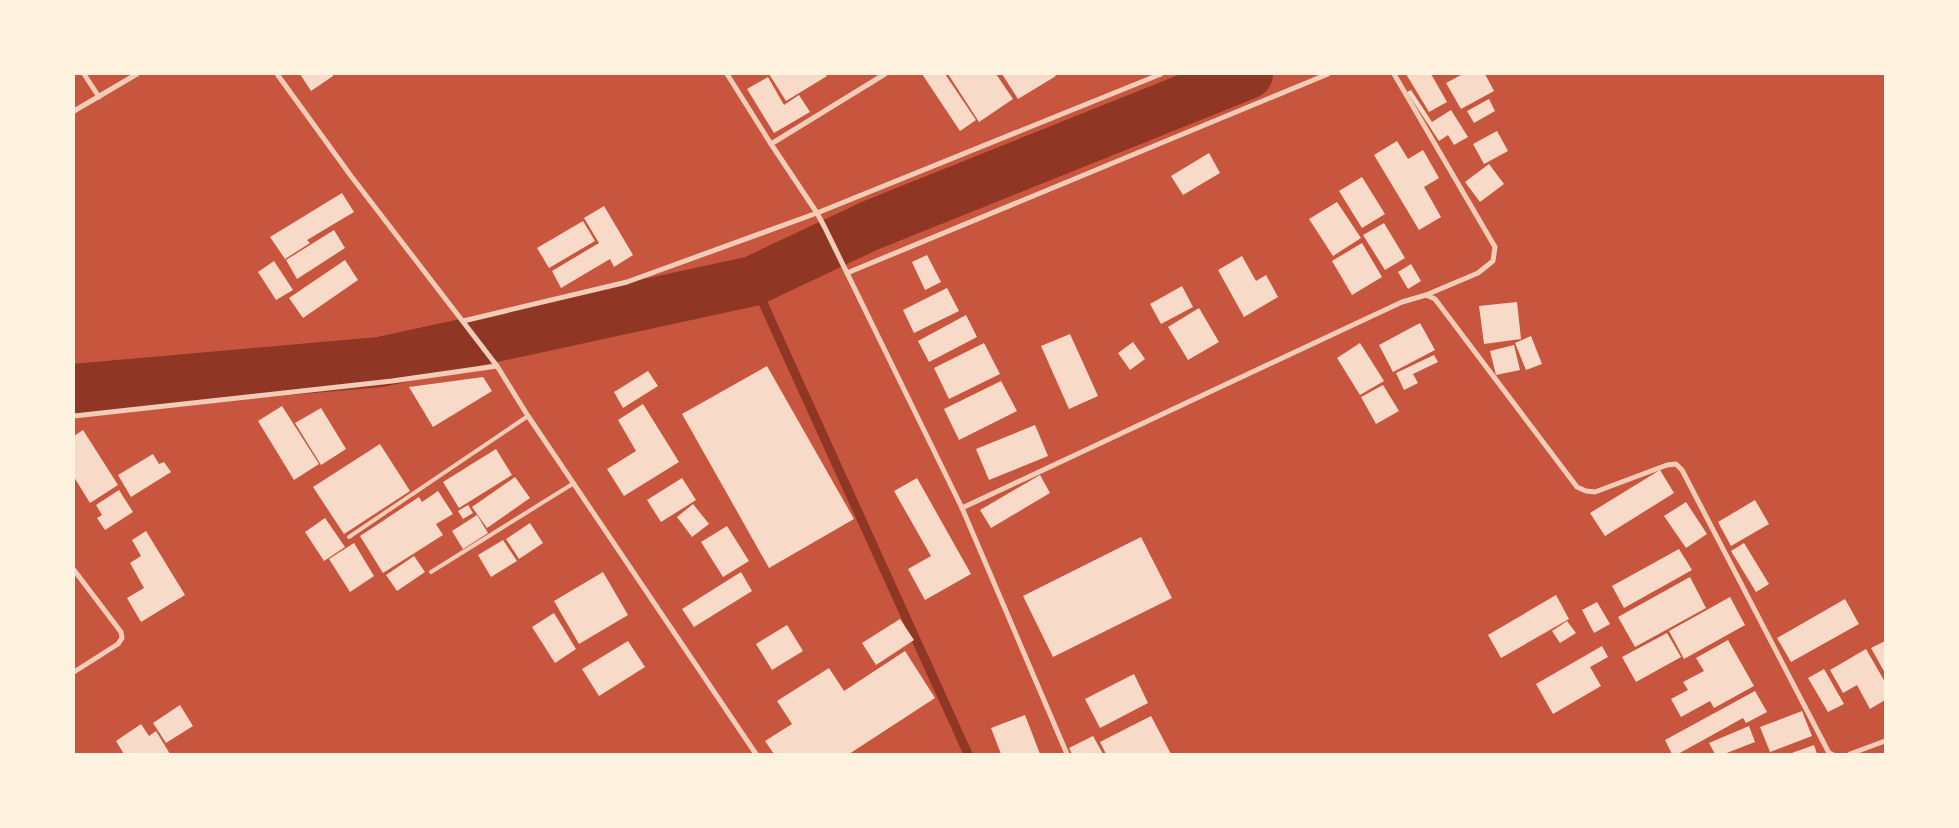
<svg xmlns="http://www.w3.org/2000/svg" width="1959" height="828" font-family="'Nunito Sans',sans-serif">
	<rect width="100%" height="100%" fill="#c8553d"/>
	<g fill="none" stroke-linecap="round" stroke-linejoin="round">
		<path stroke="#8f3625" stroke-width="9" d="M753 281 968 754"/>
		<path stroke="#8f3625" stroke-width="50" d="M74 389 380 362 753 281 869 226 1248 74"/>
	</g>
	<g fill="#f7dbc8">
		<path d="M300 74H332L333 76 311 91Z"/>
		<path d="M769 74H825L827 76 786 101Z"/>
		<path d="M922 74H945L976 120 960 131Z"/>
		<path d="M948 74H996L1013 99 979 122Z"/>
		<path d="M1002 74H1054L1056 76 1018 99Z"/>
		<path d="M1406 74H1431L1447 102 1429 112Z"/>
		<path d="M1463 74H1485L1494 91 1461 109 1446 83Z"/>
		<path d="M768 77 784 105 799 95 810 112 774 133 747 89Z"/>
		<path d="M1411 90 1432 122 1451 110 1468 137 1454 145 1448 135 1439 141 1407 92Z"/>
		<path d="M1489 99 1495 111 1474 123 1467 111Z"/>
		<path d="M1497 131 1508 151 1484 164 1473 144Z"/>
		<path d="M1397 141 1408 159 1423 150 1439 178 1424 187 1441 217 1419 230 1374 155Z"/>
		<path d="M1209 153 1220 173 1183 195 1171 176Z"/>
		<path d="M1489 164 1504 184 1480 202 1465 182Z"/>
		<path d="M1362 177 1385 214 1362 228 1339 191Z"/>
		<path d="M342 193 354 212 307 240 310 243 285 259 270 237Z"/>
		<path d="M1337 202 1361 238 1333 256 1309 219Z"/>
		<path d="M604 206 633 255 614 267 610 259 561 288 552 271 599 243 584 218Z"/>
		<path d="M583 221 595 241 549 268 537 248Z"/>
		<path d="M1384 223 1405 258 1385 270 1363 235Z"/>
		<path d="M334 230 345 248 297 279 286 260Z"/>
		<path d="M1362 243 1382 277 1352 295 1332 261Z"/>
		<path d="M927 255 941 282 925 290 912 262Z"/>
		<path d="M1242 256 1256 281 1266 275 1278 297 1244 317 1218 270Z"/>
		<path d="M345 260 358 280 303 318 289 298Z"/>
		<path d="M274 261 293 290 276 300 258 272Z"/>
		<path d="M1411 264 1421 281 1408 289 1398 272Z"/>
		<path d="M1182 286 1193 307 1161 324 1150 304Z"/>
		<path d="M947 288 959 311 914 333 903 310Z"/>
		<path d="M1517 302 1521 339 1484 344 1479 306Z"/>
		<path d="M1199 308 1219 342 1188 360 1168 327Z"/>
		<path d="M966 315 977 337 929 362 918 341Z"/>
		<path d="M1420 323 1435 350 1393 372 1379 345Z"/>
		<path d="M1070 334 1098 396 1069 409 1041 346Z"/>
		<path d="M1531 336 1542 364 1526 370 1515 343Z"/>
		<path d="M1133 342 1145 359 1130 370 1118 353Z"/>
		<path d="M984 343 1000 374 949 399 934 368Z"/>
		<path d="M1360 343 1384 381 1360 395 1337 358Z"/>
		<path d="M1514 345 1520 370 1496 375 1490 351Z"/>
		<path d="M1434 355 1438 362 1413 374 1418 383 1404 390 1396 373Z"/>
		<path d="M767 366 854 519 769 568 682 414Z"/>
		<path d="M648 371 658 386 623 408 614 392Z"/>
		<path d="M483 377 492 391 433 427 409 387Z"/>
		<path d="M1001 381 1017 411 959 440 944 409Z"/>
		<path d="M1383 385 1399 411 1376 424 1361 397Z"/>
		<path d="M643 404 679 462 624 496 607 469 636 451 618 420Z"/>
		<path d="M282 406 319 464 294 480 258 421Z"/>
		<path d="M321 408 346 449 321 465 295 423Z"/>
		<path d="M1035 425 1048 456 989 480 976 449Z"/>
		<path d="M83 430 118 485 90 503 74 477V436Z"/>
		<path d="M380 444 410 491 344 534 313 487Z"/>
		<path d="M496 449 512 475 459 508 443 482Z"/>
		<path d="M153 454 159 464 164 462 171 472 131 497 118 475Z"/>
		<path d="M1660 470 1674 493 1605 536 1590 513Z"/>
		<path d="M1040 475 1050 493 991 528 980 510Z"/>
		<path d="M515 477 530 498 487 528 472 507Z"/>
		<path d="M682 478 696 500 661 522 647 500Z"/>
		<path d="M917 478 971 574 925 600 908 569 931 556 894 491Z"/>
		<path d="M119 490 133 512 105 530 97 518 102 515 96 505Z"/>
		<path d="M438 491 453 514 436 524 443 535 383 573 360 536 419 497 422 502Z"/>
		<path d="M1755 500 1769 524 1731 546 1718 522Z"/>
		<path d="M1686 502 1707 534 1686 548 1664 516Z"/>
		<path d="M693 504 709 524 692 537 677 517Z"/>
		<path d="M468 505 473 513 463 519 458 511Z"/>
		<path d="M477 515 488 533 463 549 452 531Z"/>
		<path d="M325 518 345 547 324 561 305 532Z"/>
		<path d="M530 523 543 543 519 559 506 539Z"/>
		<path d="M727 526 749 561 723 577 701 542Z"/>
		<path d="M146 531 185 595 141 622 127 598 144 588 130 563 141 556 132 540Z"/>
		<path d="M1141 537 1172 598 1053 657 1023 596Z"/>
		<path d="M503 540 517 561 491 577 478 555Z"/>
		<path d="M354 543 374 576 350 592 329 559Z"/>
		<path d="M1744 543 1769 584 1756 592 1731 551Z"/>
		<path d="M1679 549 1692 570 1624 608 1612 586Z"/>
		<path d="M414 556 425 572 397 591 386 575Z"/>
		<path d="M603 572 628 615 579 644 554 601Z"/>
		<path d="M741 572 752 591 694 627 682 609Z"/>
		<path d="M1690 577 1706 608 1635 647 1618 617Z"/>
		<path d="M1556 595 1569 619 1501 658 1488 635Z"/>
		<path d="M1730 597 1745 625 1684 659 1669 631Z"/>
		<path d="M1845 599 1859 624 1791 662 1777 638Z"/>
		<path d="M1597 602 1610 624 1594 633 1582 610Z"/>
		<path d="M554 613 576 649 555 663 532 627Z"/>
		<path d="M900 619 914 640 876 665 862 643Z"/>
		<path d="M1567 621 1576 633 1560 643 1552 631Z"/>
		<path d="M787 625 803 651 772 670 756 644Z"/>
		<path d="M1667 633 1681 657 1636 682 1622 657Z"/>
		<path d="M1728 640 1754 686 1714 708 1710 701 1681 717 1671 699 1688 690 1683 682 1704 671 1696 658Z"/>
		<path d="M628 641 645 667 599 696 582 669Z"/>
		<path d="M1885 641V673L1871 648Z"/>
		<path d="M1602 646 1608 657 1590 667 1601 686 1553 714 1536 684Z"/>
		<path d="M1866 649 1885 682V700L1870 709 1857 685 1843 693 1830 670Z"/>
		<path d="M905 651 935 698 849 754H774L765 741 792 724 777 701 829 668 844 691Z"/>
		<path d="M1824 669 1844 704 1828 712 1808 678Z"/>
		<path d="M1134 674 1148 703 1100 728 1085 699Z"/>
		<path d="M1755 691 1767 712 1746 723 1743 718 1678 754H1672L1665 740Z"/>
		<path d="M180 705 193 726 166 743 153 723Z"/>
		<path d="M1802 711 1812 736 1770 752 1760 727Z"/>
		<path d="M1025 715 1040 754H1001L991 728Z"/>
		<path d="M1151 716 1171 754H1106L1100 742Z"/>
		<path d="M141 724 149 736 156 731 170 754H124L116 741Z"/>
		<path d="M1749 726 1755 742 1724 754H1715L1709 743Z"/>
		<path d="M1093 736 1103 754H1072L1069 748Z"/>
		<path d="M1814 745 1817 754H1789Z"/>
	</g>
	<g fill="none" stroke-linecap="round" stroke-linejoin="round">
		<g stroke="#f1ccb7" stroke-width="4">
			<path d="M349 537 528 416"/>
			<path d="M431 572 574 483"/>
		</g>
		<g stroke="#f1ccb7" stroke-width="5">
			<path d="M84 74 99 97"/>
			<path d="M277 74 351 176 497 366 528 416 756 754"/>
			<path d="M727 74 771 144 817 213 825 228 962 508 1067 754"/>
			<path d="M1394 74 1495 247 1493 261 1478 273 1426 295"/>
			<path d="M74 111 137 74"/>
			<path d="M771 144 885 74"/>
			<path d="M847 273 1328 74"/>
			<path d="M463 321 627 282 817 213 1161 74"/>
			<path d="M74 416 392 381 497 366"/>
			<path d="M962 508 1402 302 1426 295 1435 299 1577 487 1586 491 1595 492 1667 465 1676 464 1682 470 1829 753 1832 754"/>
			<path d="M74 570 121 632 122 638 118 644 74 672"/>
			<path d="M1850 754 1885 741"/>
		</g>
	</g>
	<rect width="1959" height="828" fill="none" stroke="#fff3e0" stroke-width="150"/>
</svg>
